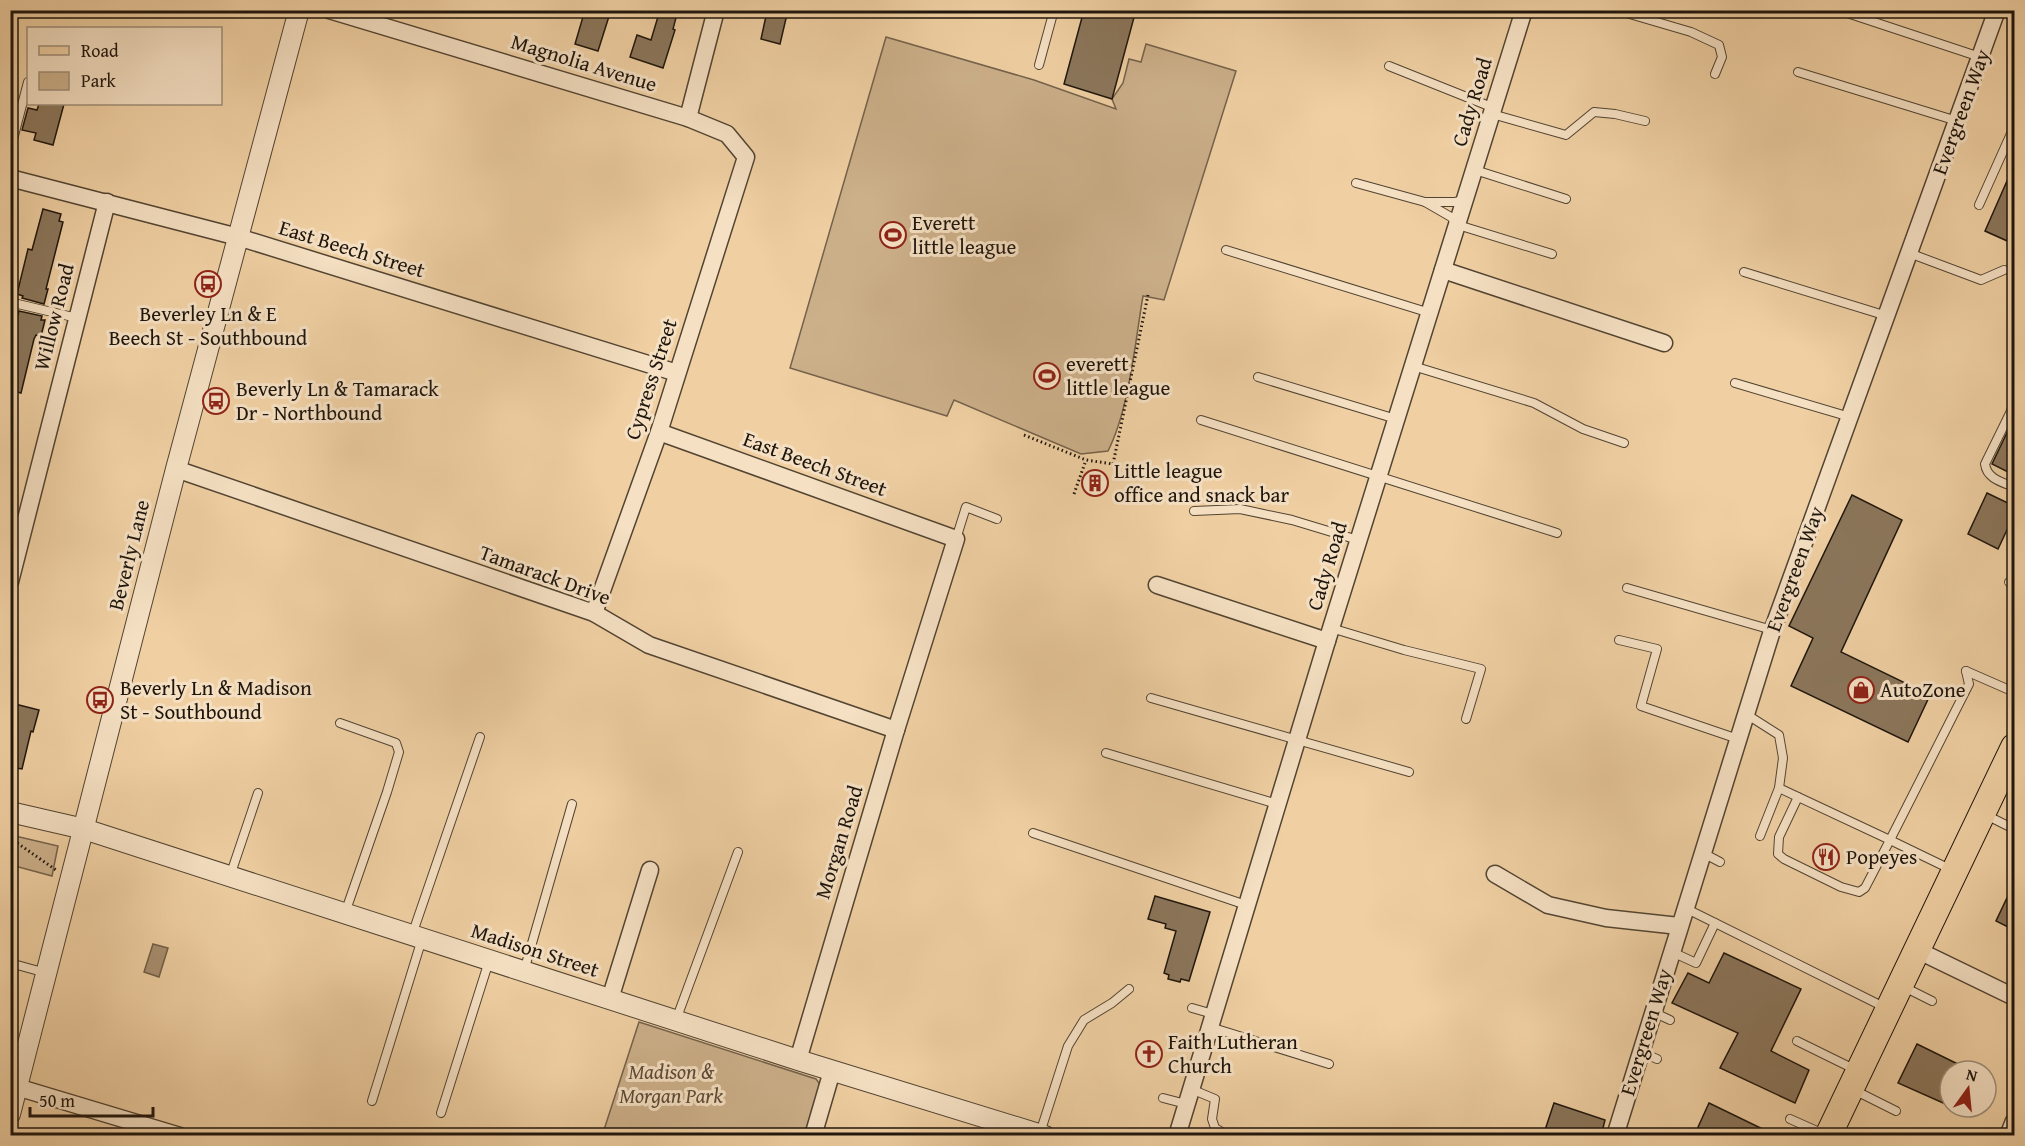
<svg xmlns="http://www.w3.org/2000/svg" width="2025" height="1146" font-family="'Gentium Book Plus',serif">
	<rect width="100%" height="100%" fill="#f0d0a3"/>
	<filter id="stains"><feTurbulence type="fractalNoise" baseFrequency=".00333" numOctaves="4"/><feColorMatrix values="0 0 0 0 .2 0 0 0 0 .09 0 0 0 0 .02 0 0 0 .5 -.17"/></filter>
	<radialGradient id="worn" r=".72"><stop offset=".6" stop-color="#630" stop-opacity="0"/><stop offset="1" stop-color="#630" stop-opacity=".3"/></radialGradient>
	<g fill="#ccb08a" stroke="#75624c" stroke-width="1.5">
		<path d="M886 37 1034 80 1116 109 1112 99 1123 83 1129 59 1141 62 1146 44 1236 71 1164 300 1143 296C1135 343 1129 410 1108 451L1081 454 954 400 947 416 790 368Z"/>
		<path d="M11 835 58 846 52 876 11 865Z"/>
		<path d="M639 1022 816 1079 819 1083V1091L805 1135 602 1136Z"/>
	</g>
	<path fill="#a99070" stroke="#715f48" stroke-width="1.5" d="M153 944 168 948 159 977 144 972Z"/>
	<g fill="#8b765b" stroke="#1e150d" stroke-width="1.5">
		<path d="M585 10H611L598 51 575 44Z"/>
		<path d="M660 10H678L673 29 675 30 663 68 630 57 637 35 651 40Z"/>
		<path d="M771 10H788L780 44 761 39 766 16 767 13 770 14Z"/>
		<path d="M1084 10H1136L1112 99 1064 84Z"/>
		<path d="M39 104H64L53 145 34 140 36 133 22 130 28 108 37 110Z"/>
		<path d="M2014 165V244L1985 231Z"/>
		<path d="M43 209 61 214 59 221 63 222 46 289H48L44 304 22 298 23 296 17 294 28 249 32 250Z"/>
		<path d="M19 311 42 316 41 320H45L41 336 36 335 34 339 21 393 10 390V346Z"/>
		<path d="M2014 418V475L1992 464Z"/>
		<path d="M1987 493 2014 506V515L1998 549 1968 534Z"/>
		<path d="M1852 495 1902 520 1841 652 1930 695 1908 742 1791 686 1813 638 1789 626Z"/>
		<path d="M15 704 39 710 33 732 31 731 22 769 10 767V722Z"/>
		<path d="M2014 883V930L1996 921Z"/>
		<path d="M1155 896 1210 912 1189 981 1181 979 1180 982 1168 979 1169 975 1164 973 1176 931 1165 928 1166 924 1148 919Z"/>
		<path d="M1724 953 1801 989 1771 1051 1809 1070 1795 1103 1720 1068 1738 1033 1672 1003 1688 973 1709 983Z"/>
		<path d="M1917 1044 1972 1071H1950V1106L1898 1083Z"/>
		<path d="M1554 1103 1605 1120 1601 1136H1543Z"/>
		<path d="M1709 1103 1777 1136H1694Z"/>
	</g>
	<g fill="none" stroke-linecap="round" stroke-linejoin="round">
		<defs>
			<g id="service">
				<path d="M1616 10 1691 32 1719 45 1722 57 1715 74"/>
				<path d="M1841 11 1980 57"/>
				<path d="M1039 65 1054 10"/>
				<path d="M1389 66 1494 108"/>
				<path d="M1798 72 1957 121"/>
				<path d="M1492 114 1566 135 1594 112 1615 114 1645 121"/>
				<path d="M10 151 28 82"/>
				<path d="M1475 170 1566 199"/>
				<path d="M1356 183 1425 202"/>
				<path d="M1465 200 1455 202H1425L1451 217 1458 225 1552 254"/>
				<path d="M1979 205 2014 127"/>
				<path d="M1226 250 1430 313"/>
				<path d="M1909 253 1981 280 2004 270"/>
				<path d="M1744 272 1887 316"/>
				<path d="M10 307 18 304 77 318"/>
				<path d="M1413 366 1534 403 1583 429 1624 443"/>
				<path d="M1258 377 1396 419"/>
				<path d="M1735 383 1850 417"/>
				<path d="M2014 405 1985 464C1987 479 2002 482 2014 487"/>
				<path d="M1201 420 1557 533"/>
				<path d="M1194 511 1240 509 1292 520 1358 540"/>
				<path d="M956 539 966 507 997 519"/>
				<path d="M2009 582 2014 584"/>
				<path d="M1627 588 1772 630"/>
				<path d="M1331 628 1404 650 1481 669 1466 719"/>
				<path d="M1619 640 1657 649 1641 706 1738 739"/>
				<path d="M1966 671 2014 692"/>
				<path d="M1151 698 1409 772"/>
				<path d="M1746 714 1779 735 1783 758 1779 788"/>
				<path d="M340 723 396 743 399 752 387 792 345 913"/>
				<path d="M1106 753 1277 804"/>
				<path d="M1798 797 1779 837 1778 854 1784 859 1841 887 1859 892 1865 888 1890 840 1952 870"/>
				<path d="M1986 815 2014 829"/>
				<path d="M1033 833 1246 905"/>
				<path d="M1760 836 1779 788 1890 840 1969 684 1966 671"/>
				<path d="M1703 853 1720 862"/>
				<path d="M230 876 258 793"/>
				<path d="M1685 908 1886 1008"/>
				<path d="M412 935 480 737"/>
				<path d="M1672 952 1696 963 1715 923"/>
				<path d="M10 963 46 973"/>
				<path d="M524 971 572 804"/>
				<path d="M1902 986 1932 1001"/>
				<path d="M1192 1008 1213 1014"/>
				<path d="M1653 1012 1670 1020"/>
				<path d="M676 1020 738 852"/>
				<path d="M1210 1027 1329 1064"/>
				<path d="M1797 1041 1856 1070"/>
				<path d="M1641 1052 1657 1059"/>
				<path d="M1191 1089 1215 1099 1212 1119 1215 1128 1225 1134"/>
				<path d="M1854 1090 1896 1111"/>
				<path d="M1163 1098 1186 1104"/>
				<path d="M372 1101 422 939"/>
				<path d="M441 1113 489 961"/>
				<path d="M1790 1119 1826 1135"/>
				<path d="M1617 1128 1633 1136"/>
				<path d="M1040 1133 1068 1046 1084 1020 1112 1003 1129 989"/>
			</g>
			<g id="minor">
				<path d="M329 10 688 118 727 134 746 157 659 432 594 613"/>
				<path d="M688 118 716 10"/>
				<path d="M10 178 238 237 677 373"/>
				<path d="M1443 270 1664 343"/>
				<path d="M659 432 956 539 896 730 798 1060 832 1071 813 1136"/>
				<path d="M176 469 594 613 649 645 896 730"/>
				<path d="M10 582 107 202"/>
				<path d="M1157 585 1327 641"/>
				<path d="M1495 874 1548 905 1606 918 1679 926"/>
				<path d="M1917 950 2014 997"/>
				<path d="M610 999 650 870"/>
				<path d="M10 1085 180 1136"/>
				<path d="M1177 1136 1327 641 1524 10"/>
				<path d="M1615 1136 1771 634 1997 10"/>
				<path d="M2008 1136 2014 1121"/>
			</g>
			<g id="tertiary">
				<path d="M10 812 84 829 798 1060 1045 1136"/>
				<path d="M10 1114 176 469 299 10"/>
			</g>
			<path id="primary" d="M1828 1136 2014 747"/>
		</defs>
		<use href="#service" stroke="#524432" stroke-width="10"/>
		<use href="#minor" stroke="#524432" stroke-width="19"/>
		<use href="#tertiary" stroke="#524432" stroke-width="22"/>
		<use href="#primary" stroke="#1e150d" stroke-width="28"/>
		<g stroke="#1e150d" stroke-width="3" stroke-dasharray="1.5 3" stroke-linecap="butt">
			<path d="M1024 435 1086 460 1113 464 1148 295"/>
			<path d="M1074 494 1086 460"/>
			<path d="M10 838 56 870"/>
		</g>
		<use href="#service" stroke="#f5e0c3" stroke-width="8"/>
		<use href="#minor" stroke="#f5e0c3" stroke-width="16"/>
		<use href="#tertiary" stroke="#f5e0c3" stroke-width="20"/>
		<use href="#primary" stroke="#f0d0a3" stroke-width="26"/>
	</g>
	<defs>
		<symbol id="stadium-ring" viewBox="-11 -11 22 22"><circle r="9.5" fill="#f5e0c3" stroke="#8f2418" stroke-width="1.5"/><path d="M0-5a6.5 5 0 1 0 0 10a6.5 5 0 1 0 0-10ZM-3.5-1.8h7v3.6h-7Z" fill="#8f2418"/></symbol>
		<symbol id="bus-ring" viewBox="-11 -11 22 22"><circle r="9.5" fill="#f5e0c3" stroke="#8f2418" stroke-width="1.5"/><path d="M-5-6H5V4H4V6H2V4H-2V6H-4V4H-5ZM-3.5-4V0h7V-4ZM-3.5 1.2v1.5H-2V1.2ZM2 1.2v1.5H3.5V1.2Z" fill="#8f2418"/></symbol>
		<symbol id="building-ring" viewBox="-11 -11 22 22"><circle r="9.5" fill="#f5e0c3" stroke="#8f2418" stroke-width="1.5"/><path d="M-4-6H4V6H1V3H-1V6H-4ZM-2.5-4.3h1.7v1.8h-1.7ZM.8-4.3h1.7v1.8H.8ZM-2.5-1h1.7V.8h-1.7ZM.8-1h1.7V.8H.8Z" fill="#8f2418"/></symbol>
		<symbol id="shop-ring" viewBox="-11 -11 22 22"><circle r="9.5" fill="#f5e0c3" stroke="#8f2418" stroke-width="1.5"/><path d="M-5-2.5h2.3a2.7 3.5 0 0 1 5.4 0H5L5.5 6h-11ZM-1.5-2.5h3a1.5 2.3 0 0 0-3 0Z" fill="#8f2418"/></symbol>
		<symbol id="restaurant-ring" viewBox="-11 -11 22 22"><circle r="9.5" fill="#f5e0c3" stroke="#8f2418" stroke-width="1.5"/><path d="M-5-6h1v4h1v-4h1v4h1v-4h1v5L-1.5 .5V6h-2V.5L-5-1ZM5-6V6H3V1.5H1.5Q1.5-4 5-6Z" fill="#8f2418"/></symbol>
		<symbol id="church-ring" viewBox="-11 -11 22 22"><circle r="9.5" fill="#f5e0c3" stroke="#8f2418" stroke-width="1.5"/><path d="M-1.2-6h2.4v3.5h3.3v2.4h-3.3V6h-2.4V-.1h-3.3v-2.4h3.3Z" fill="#8f2418"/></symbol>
	</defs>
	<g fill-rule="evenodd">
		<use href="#stadium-ring" x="878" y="220" width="30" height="30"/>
		<use href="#bus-ring" x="193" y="269" width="30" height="30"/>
		<use href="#stadium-ring" x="1032" y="361" width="30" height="30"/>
		<use href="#bus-ring" x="201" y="386" width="30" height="30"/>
		<use href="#building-ring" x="1080" y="468" width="30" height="30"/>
		<use href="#shop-ring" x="1846" y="675" width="30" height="30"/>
		<use href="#bus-ring" x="85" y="685" width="30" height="30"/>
		<use href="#restaurant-ring" x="1811" y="842" width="30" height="30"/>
		<use href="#church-ring" x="1134" y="1039" width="30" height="30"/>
	</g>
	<g text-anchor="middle" stroke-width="6" stroke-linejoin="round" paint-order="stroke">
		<g font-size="21" fill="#1e150d" stroke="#f5e0c3">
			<text transform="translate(584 63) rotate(17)" y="7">Magnolia Avenue</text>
			<text transform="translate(1472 102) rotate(-73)" y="7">Cady Road</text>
			<text transform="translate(1961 112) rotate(-70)" y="7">Evergreen Way</text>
			<text transform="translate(352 249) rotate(17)" y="7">East Beech Street</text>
			<text transform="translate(54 317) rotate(-76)" y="7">Willow Road</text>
			<text transform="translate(651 379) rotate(-72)" y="7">Cypress Street</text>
			<text transform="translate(815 464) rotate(20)" y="7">East Beech Street</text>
			<text transform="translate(129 555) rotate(-76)" y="7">Beverly Lane</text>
			<text transform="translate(1327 566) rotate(-73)" y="7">Cady Road</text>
			<text transform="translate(1795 569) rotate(-70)" y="7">Evergreen Way</text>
			<text transform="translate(545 575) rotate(20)" y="7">Tamarack Drive</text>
			<text transform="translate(839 842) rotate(-73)" y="7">Morgan Road</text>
			<text transform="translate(535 950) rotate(18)" y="7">Madison Street</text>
			<text transform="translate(1646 1032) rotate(-73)" y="7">Evergreen Way</text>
		</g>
		<g font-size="21" fill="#1e150d" stroke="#f5e0c3" text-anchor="start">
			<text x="912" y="230">Everett<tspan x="912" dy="24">little league</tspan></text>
			<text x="208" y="321" text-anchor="middle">Beverley Ln &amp; E<tspan x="208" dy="24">Beech St - Southbound</tspan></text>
			<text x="1066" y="371">everett<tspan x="1066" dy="24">little league</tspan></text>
			<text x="236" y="396">Beverly Ln &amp; Tamarack<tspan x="236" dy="24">Dr - Northbound</tspan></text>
			<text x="1114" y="478">Little league<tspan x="1114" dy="24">office and snack bar</tspan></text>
			<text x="120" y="695">Beverly Ln &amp; Madison<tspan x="120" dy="24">St - Southbound</tspan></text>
			<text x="1880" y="697">AutoZone</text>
			<text x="1846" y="864">Popeyes</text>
			<text x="1168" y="1049">Faith Lutheran<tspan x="1168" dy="24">Church</tspan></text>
		</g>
		<g font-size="21" font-style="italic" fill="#5b4b39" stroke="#f5e0c3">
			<text x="671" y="1079">Madison &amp;<tspan x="671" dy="24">Morgan Park</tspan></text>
		</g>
	</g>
	<rect width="2025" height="1146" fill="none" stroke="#f0d0a3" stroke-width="36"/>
	<rect x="12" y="12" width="2001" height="1122" fill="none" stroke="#1e150d" stroke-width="3"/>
	<rect x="18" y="18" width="1989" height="1110" fill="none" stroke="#1e150d" stroke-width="1.5"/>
	<rect x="27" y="27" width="195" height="78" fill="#f5e0c3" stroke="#9f8f7a" stroke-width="1.5"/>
	<rect x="39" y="46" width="30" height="9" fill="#f0d0a3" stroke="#9f8f7a" stroke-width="1.5"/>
	<text x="81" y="57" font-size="18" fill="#1e150d">Road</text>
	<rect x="39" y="72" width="30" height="18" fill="#ccb08a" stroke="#9f8f7a" stroke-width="1.5"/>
	<text x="81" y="87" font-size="18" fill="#1e150d">Park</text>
	<g transform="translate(1968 1089) rotate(15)"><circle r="28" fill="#f5e0c3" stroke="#9f8f7a" stroke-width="1.5"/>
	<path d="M0-4.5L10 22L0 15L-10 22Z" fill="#8f2418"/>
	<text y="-9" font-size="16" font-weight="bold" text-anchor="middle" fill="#1e150d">N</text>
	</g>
	<path d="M30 1107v9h123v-9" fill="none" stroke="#1e150d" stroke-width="3"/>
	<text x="39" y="1107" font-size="18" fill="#1e150d" stroke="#f5e0c3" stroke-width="4.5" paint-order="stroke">50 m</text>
	<rect width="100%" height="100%" filter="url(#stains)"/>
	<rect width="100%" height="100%" fill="url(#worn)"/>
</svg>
